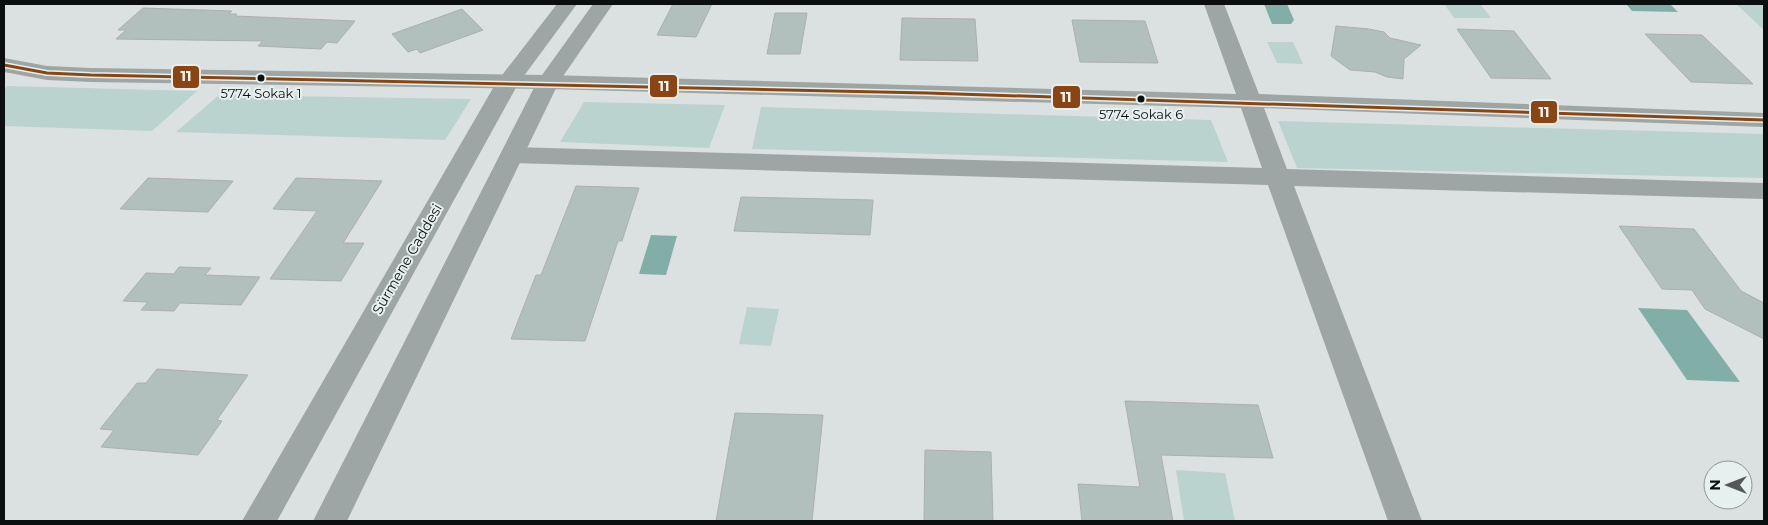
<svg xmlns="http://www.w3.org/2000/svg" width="1768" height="525" font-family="Montserrat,sans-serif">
	<rect width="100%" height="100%" fill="#dbe1e0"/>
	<g fill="#bad3ce">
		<path d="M1736 4H1764V30Z"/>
		<path d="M1445 5H1481L1491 18H1454Z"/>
		<path d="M1267 42H1293L1303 64 1277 63Z"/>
		<path d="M7 86 197 91 152 131 4 126V89Z"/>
		<path d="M219 95 471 99 445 140 176 132Z"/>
		<path d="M584 102 725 105 709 148 560 142Z"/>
		<path d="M761 107 1211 120 1228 162 752 149Z"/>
		<path d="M1278 121 1764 134V178L1297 168Z"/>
		<path d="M747 307 779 309 771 346 739 344Z"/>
		<path d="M1176 470 1225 473 1235 521H1184Z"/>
	</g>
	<g fill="#81aea7">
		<path d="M1264 4H1287L1294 20 1291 24H1272Z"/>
		<path d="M1626 4H1670L1678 12 1632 11Z"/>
		<path d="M651 235 677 236 666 275 639 274Z"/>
		<path d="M1638 308 1687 310 1740 382 1687 380Z"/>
	</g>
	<g fill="#b1bfbd" stroke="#acb0af">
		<path d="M673 4H712L696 37 657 35Z"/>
		<path d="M143 8 232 11 229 14H237L235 16 355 21 337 43 327 42 321 49 258 46 263 41 116 39 126 30H118Z"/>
		<path d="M462 9 483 30 420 53 417 49 408 52 392 34Z"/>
		<path d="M775 13H807L800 54H767Z"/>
		<path d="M902 18 975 19 978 61 900 60Z"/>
		<path d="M1072 20 1145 21 1158 63 1080 62Z"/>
		<path d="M1336 26 1369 29 1384 32 1390 38 1421 45 1404 59 1403 79 1387 77 1375 72 1350 70 1331 56Z"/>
		<path d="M1457 29 1514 31 1551 79 1491 78Z"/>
		<path d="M1645 34 1702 35 1753 84 1691 82Z"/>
		<path d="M148 178 233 181 208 212 120 209Z"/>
		<path d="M296 178 382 181 343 243H364L341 281 270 279 317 211 273 209Z"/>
		<path d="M576 186 639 188 622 241H618L585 341 511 339 536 275H541Z"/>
		<path d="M741 197 873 200 870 235 734 231Z"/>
		<path d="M1619 226 1694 229 1741 291 1764 303V339L1705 309 1692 290 1662 289Z"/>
		<path d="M179 267 211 268 205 275 260 277 241 305 180 303 174 311 141 310 148 302 123 301 146 273 174 274Z"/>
		<path d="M157 369 248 375 217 420 222 421 198 455 101 447 114 430 100 429 137 383H146Z"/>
		<path d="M1125 401 1258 405 1273 458 1161 455 1173 521H1082L1078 484 1140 487Z"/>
		<path d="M735 413 823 415 812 521H716Z"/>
		<path d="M925 450 991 452 993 521H924Z"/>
	</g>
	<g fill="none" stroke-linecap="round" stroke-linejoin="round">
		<path fill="#9da6a4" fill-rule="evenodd" d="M1204 4H1224L1259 94 1764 113V127L1264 108 1287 169 1764 183V199L1294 186 1422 521H1388L1268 185 512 163 503 160 500 155 503 150 512 147 1262 168 1241 108 548 89 91 82 47 80 4 72V58L47 66 91 68 548 75 1236 94Z"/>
		<g fill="#9da6a4" fill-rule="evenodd">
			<path d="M557 4H577L518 84 277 521H242L496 83Z"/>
			<path d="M593 4H613L559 82 347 521H313L537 82Z"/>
		</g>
		<defs>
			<path id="bus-1" d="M4 65 47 73 91 75 927 93 1764 120"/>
		</defs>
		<use href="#bus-1" stroke="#e6f0ee" stroke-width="6"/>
		<use href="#bus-1" stroke="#8b4513" stroke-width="3"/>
	</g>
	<g fill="#0c0f0f" stroke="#e6f0ee" stroke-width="2">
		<circle cx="261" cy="78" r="4.5"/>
		<circle cx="1141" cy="99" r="4.5"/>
	</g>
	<g text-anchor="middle" stroke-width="4" stroke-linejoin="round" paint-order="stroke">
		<g font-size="13" fill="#0c0f0f" stroke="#e6f0ee">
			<text x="261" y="98">5774 Sokak 1</text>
			<text x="1141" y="119">5774 Sokak 6</text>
		</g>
		<g font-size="14" fill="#0c0f0f" stroke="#e6f0ee">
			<text transform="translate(407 259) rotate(-60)" y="5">Sürmene Caddesi</text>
		</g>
	</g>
	<g stroke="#e6f0ee" stroke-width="2">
		<rect x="172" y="65" width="28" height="24" rx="5" fill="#8b4513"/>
		<rect x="649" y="74" width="29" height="24" rx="5" fill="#8b4513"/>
		<rect x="1052" y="85" width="29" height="24" rx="5" fill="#8b4513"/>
		<rect x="1530" y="100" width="28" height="24" rx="5" fill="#8b4513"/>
	</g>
	<g font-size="14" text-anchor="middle" font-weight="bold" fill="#fff">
		<text x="186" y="81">11</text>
		<text x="664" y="91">11</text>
		<text x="1066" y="102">11</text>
		<text x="1544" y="117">11</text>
	</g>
	<rect width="1768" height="525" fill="none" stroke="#0c0f0f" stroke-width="10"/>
	<g transform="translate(1728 485) rotate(270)"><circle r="24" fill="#e6f0ee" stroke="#8f9695"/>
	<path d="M0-4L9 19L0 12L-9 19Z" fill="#545858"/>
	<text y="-8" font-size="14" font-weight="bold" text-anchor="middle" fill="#0c0f0f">N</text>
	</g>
</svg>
